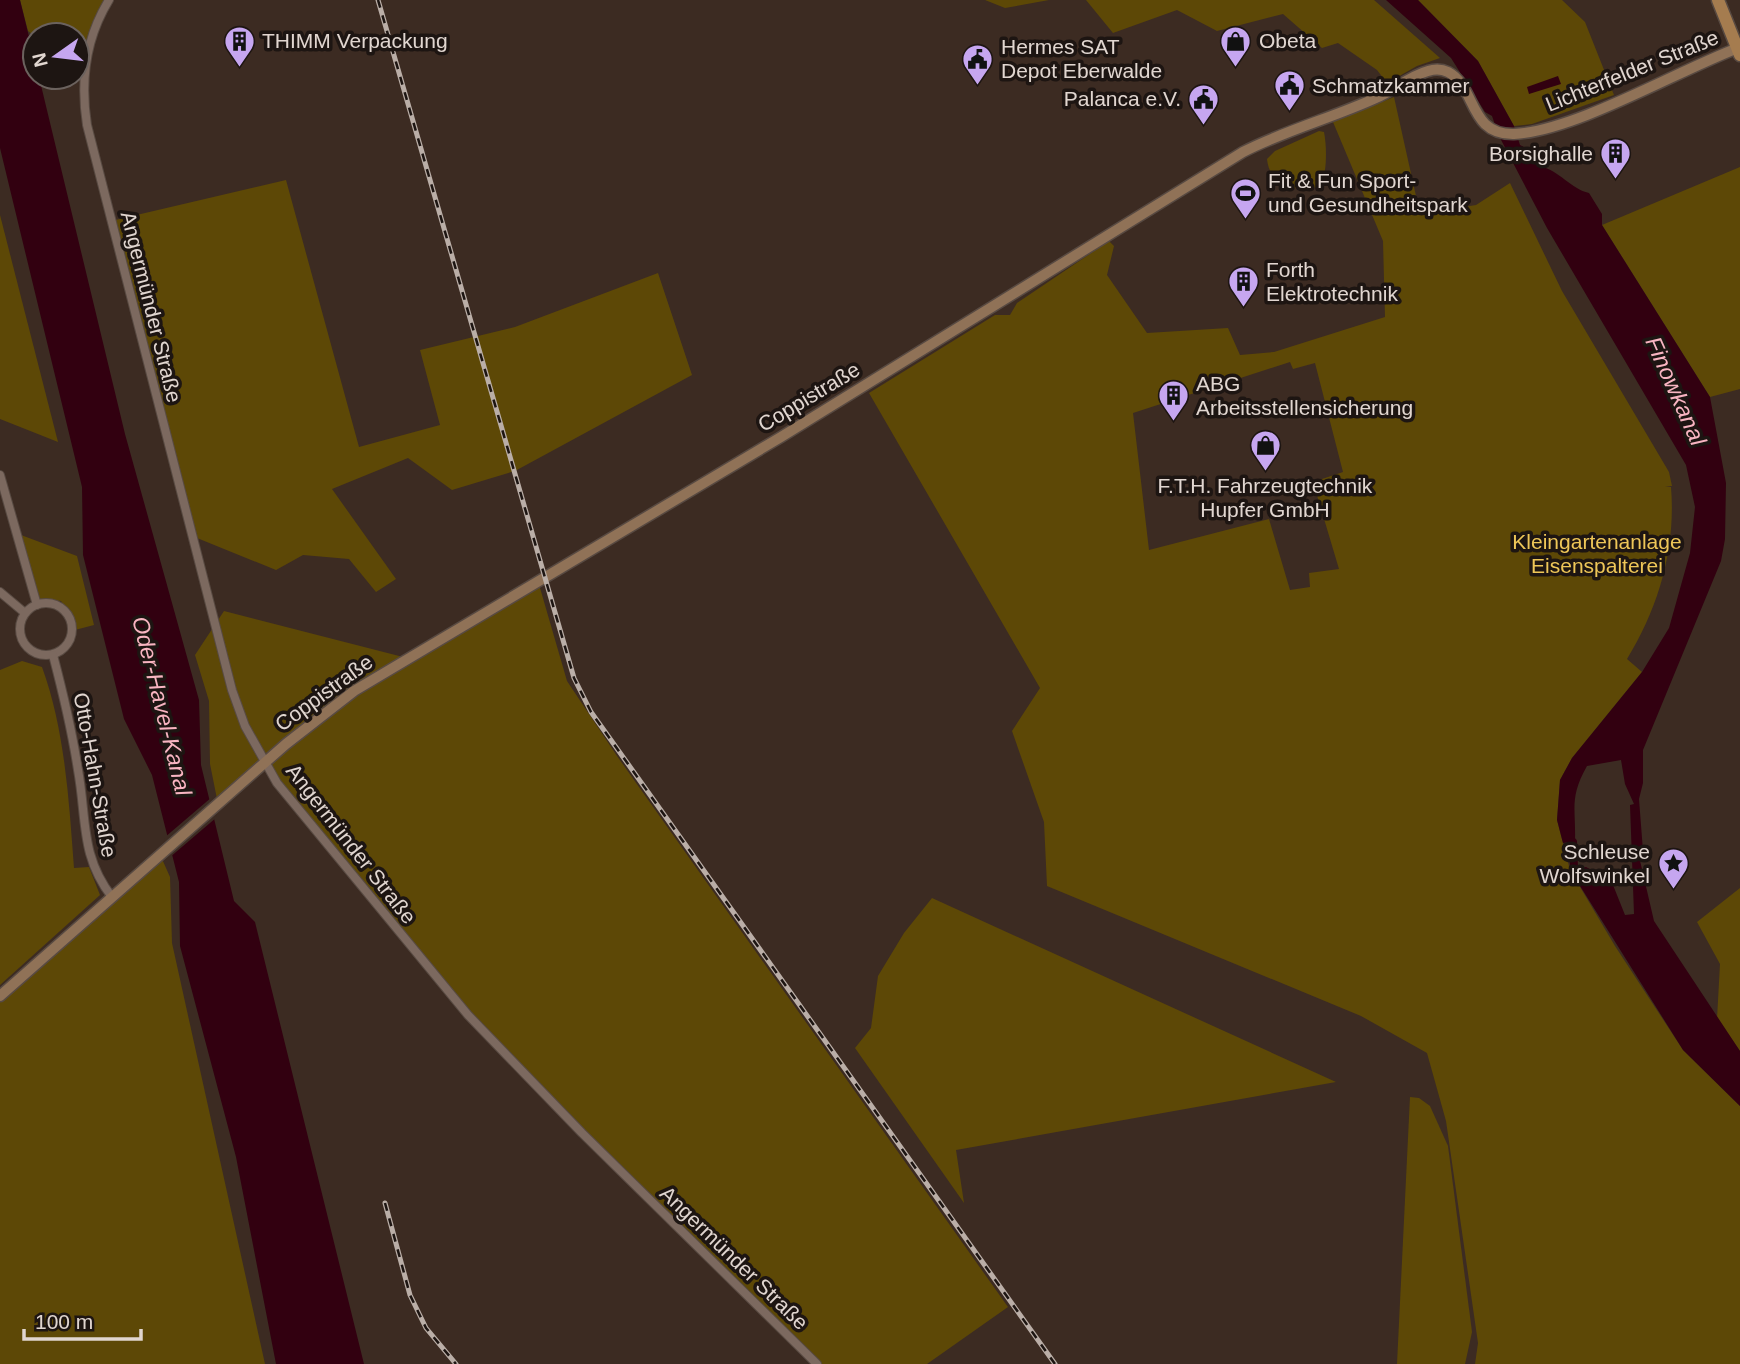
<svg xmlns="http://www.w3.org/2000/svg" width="1740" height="1364" font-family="Helvetica,sans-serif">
	<rect width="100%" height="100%" fill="#3c2b22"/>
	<g fill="#5d4806" fill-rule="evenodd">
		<path d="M20 0H111L104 8 84 71 77 66V35L35 36 28 31Z"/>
		<path d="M985 0H1049L1005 8Z"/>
		<path d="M1086 0H1374L1440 58 1417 66 1387 83 1377 70 1338 43 1322 48 1283 14 1217 31 1177 10 1113 33Z"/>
		<path d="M1418 0H1562L1585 22 1614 95 1532 124 1514 126 1478 61Z"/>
		<path d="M1394 97 1420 214 1476 205 1510 183 1562 291 1669 472 1672 486H1665L1671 487C1676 548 1659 607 1627 659L1642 672 1572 758 1560 780 1557 820 1570 870 1615 946 1683 1050 1740 1106V1364H1475L1478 1343 1446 1121 1427 1053 1361 1016 1047 886 1044 822 1012 731 1040 688 869 393 995 315H1010L1017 303 1109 241 1114 246 1107 275 1147 333 1228 328 1240 355 1274 352 1385 317 1383 241 1333 122ZM1290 362 1293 369 1315 363 1343 472 1313 482 1339 569 1309 573 1310 587 1290 590 1269 519 1149 550 1133 413Z"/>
		<path d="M1319 131 1324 132C1327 147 1327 172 1321 186 1298 193 1270 188 1267 159L1275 151Z"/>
		<path d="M1740 167V389L1710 397 1602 225Z"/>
		<path d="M286 180 359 447 440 425 420 350 515 327 658 273 692 375 515 471 452 490 408 458 332 489 396 579 376 592 349 559 303 555 276 570 197 538 111 221Z"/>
		<path d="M0 215 58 442 0 419Z"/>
		<path d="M21 535 77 556 94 625 75 630V622L61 601 40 599Z"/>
		<path d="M538 581 567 681 617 756 1008 1307 927 1364H817L515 1065 325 843 265 763 218 804 210 764 209 701 195 655 224 611 407 658Z"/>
		<path d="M22 661 42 667C65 730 69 801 74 868L89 867 100 895 0 985V670Z"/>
		<path d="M162 859 170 877 172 943 265 1364H0V1001Z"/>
		<path d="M1740 888V1051L1717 1019 1720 964 1697 922Z"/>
		<path d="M932 898 1336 1082 956 1150 964 1203 855 1048 871 1028 878 976 904 933Z"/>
		<path d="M1410 1097 1419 1098 1430 1106 1448 1146 1472 1332 1465 1364H1397Z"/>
	</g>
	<g fill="#320010">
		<path d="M0 0H20L35 61V77H39L125 434 199 700 201 765 234 901 255 922 364 1364H276L236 1157 180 946 179 882 152 775 124 719 83 555 82 487 0 148Z"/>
		<path d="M1386 0H1418L1478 61 1514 126 1520 145 1528 149 1540 166C1560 171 1571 189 1589 193L1602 214V225L1710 397 1726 483 1725 539 1721 561 1643 750V783L1639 799 1643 851 1638 852 1654 921 1740 1051V1106L1683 1050 1570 870 1586 867 1611 880 1625 915 1634 914 1630 805 1634 804 1625 784 1621 760 1587 766C1569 798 1576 808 1575 841L1563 843 1557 820 1560 780 1572 758 1642 672 1669 628 1690 553 1695 507 1686 465 1547 228 1499 136 1492 116 1485 112 1451 58Z"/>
		<path d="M1558 76 1561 84 1529 94 1527 87Z"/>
	</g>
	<path fill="#3c2b22" d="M212 797 217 817 169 858 164 838Z"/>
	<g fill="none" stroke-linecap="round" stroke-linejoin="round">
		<path stroke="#320010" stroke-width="8" d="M1573 842 1574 868"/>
		<defs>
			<g id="minor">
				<path d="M109 0C85 39 80 80 87 125L232 690 245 726 277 783 468 1015 582 1133 817 1364"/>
				<path d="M0 475 37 605"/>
				<path d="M0 592 25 613"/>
				<circle cx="46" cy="629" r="26"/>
				<path d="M53 655C63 693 72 731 78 770 87 819 80 856 112 897"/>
			</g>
			<path id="secondary" d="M0 996 286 744 354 691 781 437 1243 152C1286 130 1332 118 1376 98 1393 91 1409 76 1428 71 1434 69 1442 69 1448 72 1477 87 1468 135 1514 134 1575 131 1677 71 1738 48"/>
			<path id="primary" d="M1718 0 1740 55"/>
		</defs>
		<use href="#minor" stroke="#584a42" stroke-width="10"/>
		<use href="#secondary" stroke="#584a42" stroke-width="13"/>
		<use href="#primary" stroke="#584a42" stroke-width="15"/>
		<use href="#minor" stroke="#7c695f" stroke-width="8"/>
		<use href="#secondary" stroke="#907257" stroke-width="10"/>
		<use href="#primary" stroke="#a57c4f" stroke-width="12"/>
		<defs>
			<g id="rail">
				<path d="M378 0 574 678 591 712 1055 1364"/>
				<path d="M385 1203 410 1295 426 1328 456 1364"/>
			</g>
		</defs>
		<use href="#rail" stroke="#baaea7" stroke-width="5"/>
		<use href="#rail" stroke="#1d1512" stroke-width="2.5" stroke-dasharray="8" stroke-linecap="butt"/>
	</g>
	<defs>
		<symbol id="building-pin" viewBox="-11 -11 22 30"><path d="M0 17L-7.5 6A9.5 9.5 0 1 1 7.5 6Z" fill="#c6a6f0" stroke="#1d1512"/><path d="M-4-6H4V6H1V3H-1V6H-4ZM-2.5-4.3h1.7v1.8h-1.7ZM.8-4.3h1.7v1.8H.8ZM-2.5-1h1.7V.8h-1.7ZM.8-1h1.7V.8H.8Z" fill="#111"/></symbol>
		<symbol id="shop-pin" viewBox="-11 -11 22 30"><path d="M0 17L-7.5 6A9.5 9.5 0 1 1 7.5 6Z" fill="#c6a6f0" stroke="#1d1512"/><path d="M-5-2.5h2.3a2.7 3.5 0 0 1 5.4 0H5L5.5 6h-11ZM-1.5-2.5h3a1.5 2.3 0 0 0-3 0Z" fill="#111"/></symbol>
		<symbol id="civic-pin" viewBox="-11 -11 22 30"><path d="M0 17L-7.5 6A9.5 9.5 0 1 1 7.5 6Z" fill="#c6a6f0" stroke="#1d1512"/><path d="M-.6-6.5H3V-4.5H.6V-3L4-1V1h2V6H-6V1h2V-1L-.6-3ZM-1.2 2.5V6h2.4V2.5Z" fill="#111"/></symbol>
		<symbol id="stadium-pin" viewBox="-11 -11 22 30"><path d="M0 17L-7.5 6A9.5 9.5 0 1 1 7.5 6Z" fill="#c6a6f0" stroke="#1d1512"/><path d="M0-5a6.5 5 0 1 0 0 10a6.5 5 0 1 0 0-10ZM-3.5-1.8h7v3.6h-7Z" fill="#111"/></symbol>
		<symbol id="sight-pin" viewBox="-11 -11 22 30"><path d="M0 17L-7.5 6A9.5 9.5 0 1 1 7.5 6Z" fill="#c6a6f0" stroke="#1d1512"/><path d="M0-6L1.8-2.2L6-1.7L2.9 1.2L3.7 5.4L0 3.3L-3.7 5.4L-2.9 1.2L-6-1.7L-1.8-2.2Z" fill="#111"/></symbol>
	</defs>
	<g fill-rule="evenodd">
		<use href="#building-pin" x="222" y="24" width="35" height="47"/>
		<use href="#shop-pin" x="1218" y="24" width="35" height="47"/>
		<use href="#civic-pin" x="960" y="42" width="35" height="47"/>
		<use href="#civic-pin" x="1272" y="68" width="35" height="47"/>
		<use href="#civic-pin" x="1186" y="82" width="35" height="47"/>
		<use href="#building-pin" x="1598" y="136" width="35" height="47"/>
		<use href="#stadium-pin" x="1228" y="176" width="35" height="47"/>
		<use href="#building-pin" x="1226" y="264" width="35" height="47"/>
		<use href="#building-pin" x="1156" y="378" width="35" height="47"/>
		<use href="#shop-pin" x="1248" y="428" width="35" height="47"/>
		<use href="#sight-pin" x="1656" y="846" width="35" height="47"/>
	</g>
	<g text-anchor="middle" stroke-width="7" stroke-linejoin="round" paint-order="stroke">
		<g font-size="21" fill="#e1d6d0" stroke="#1d1512" text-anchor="start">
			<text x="262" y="48">THIMM Verpackung</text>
			<text x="1259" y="48">Obeta</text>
			<text x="1001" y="54">Hermes SAT<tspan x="1001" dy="24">Depot Eberwalde</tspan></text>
			<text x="1312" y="93">Schmatzkammer</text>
			<text x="1181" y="106" text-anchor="end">Palanca e.V.</text>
			<text x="1593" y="161" text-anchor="end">Borsighalle</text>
			<text x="1268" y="188">Fit &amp; Fun Sport-<tspan x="1268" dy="24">und Gesundheitspark</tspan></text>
			<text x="1266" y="277">Forth<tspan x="1266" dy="24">Elektrotechnik</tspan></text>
			<text x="1196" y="391">ABG<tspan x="1196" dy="24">Arbeitsstellensicherung</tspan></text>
			<text x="1265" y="493" text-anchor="middle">F.T.H. Fahrzeugtechnik<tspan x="1265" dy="24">Hupfer GmbH</tspan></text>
			<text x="1650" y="859" text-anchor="end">Schleuse<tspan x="1650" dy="24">Wolfswinkel</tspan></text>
		</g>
		<g font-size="21" fill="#e1d6d0" stroke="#1d1512">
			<text transform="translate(1632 71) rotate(-22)" y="7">Lichterfelder Straße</text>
			<text transform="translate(151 307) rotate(76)" y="7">Angermünder Straße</text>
			<text transform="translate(809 397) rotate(-31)" y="7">Coppistraße</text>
			<text transform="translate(324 693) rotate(-36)" y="7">Coppistraße</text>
			<text transform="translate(95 775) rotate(80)" y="7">Otto-Hahn-Straße</text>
			<text transform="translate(351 844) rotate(52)" y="7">Angermünder Straße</text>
			<text transform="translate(734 1258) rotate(44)" y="7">Angermünder Straße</text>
		</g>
		<g font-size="21" fill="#eec658" stroke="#1d1512">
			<text x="1597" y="549">Kleingartenanlage<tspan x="1597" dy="24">Eisenspalterei</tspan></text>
		</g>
		<g font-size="23" font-style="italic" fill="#f8b4c1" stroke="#1d1512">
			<text transform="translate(1676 391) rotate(66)" y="8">Finowkanal</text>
			<text transform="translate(162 706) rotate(76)" y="8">Oder-Havel-Kanal</text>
		</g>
	</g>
	<g transform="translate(56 56) rotate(256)"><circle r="33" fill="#1d1512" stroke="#6b625e" stroke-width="2"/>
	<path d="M0-5L12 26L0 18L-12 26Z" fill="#c6a6f0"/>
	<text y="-10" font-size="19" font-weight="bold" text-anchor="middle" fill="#e1d6d0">N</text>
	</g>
	<path d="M24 1329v10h117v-10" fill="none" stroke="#e1d6d0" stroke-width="3.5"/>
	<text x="35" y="1329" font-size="21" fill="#e1d6d0" stroke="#1d1512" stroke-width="5" paint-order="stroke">100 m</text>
</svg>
